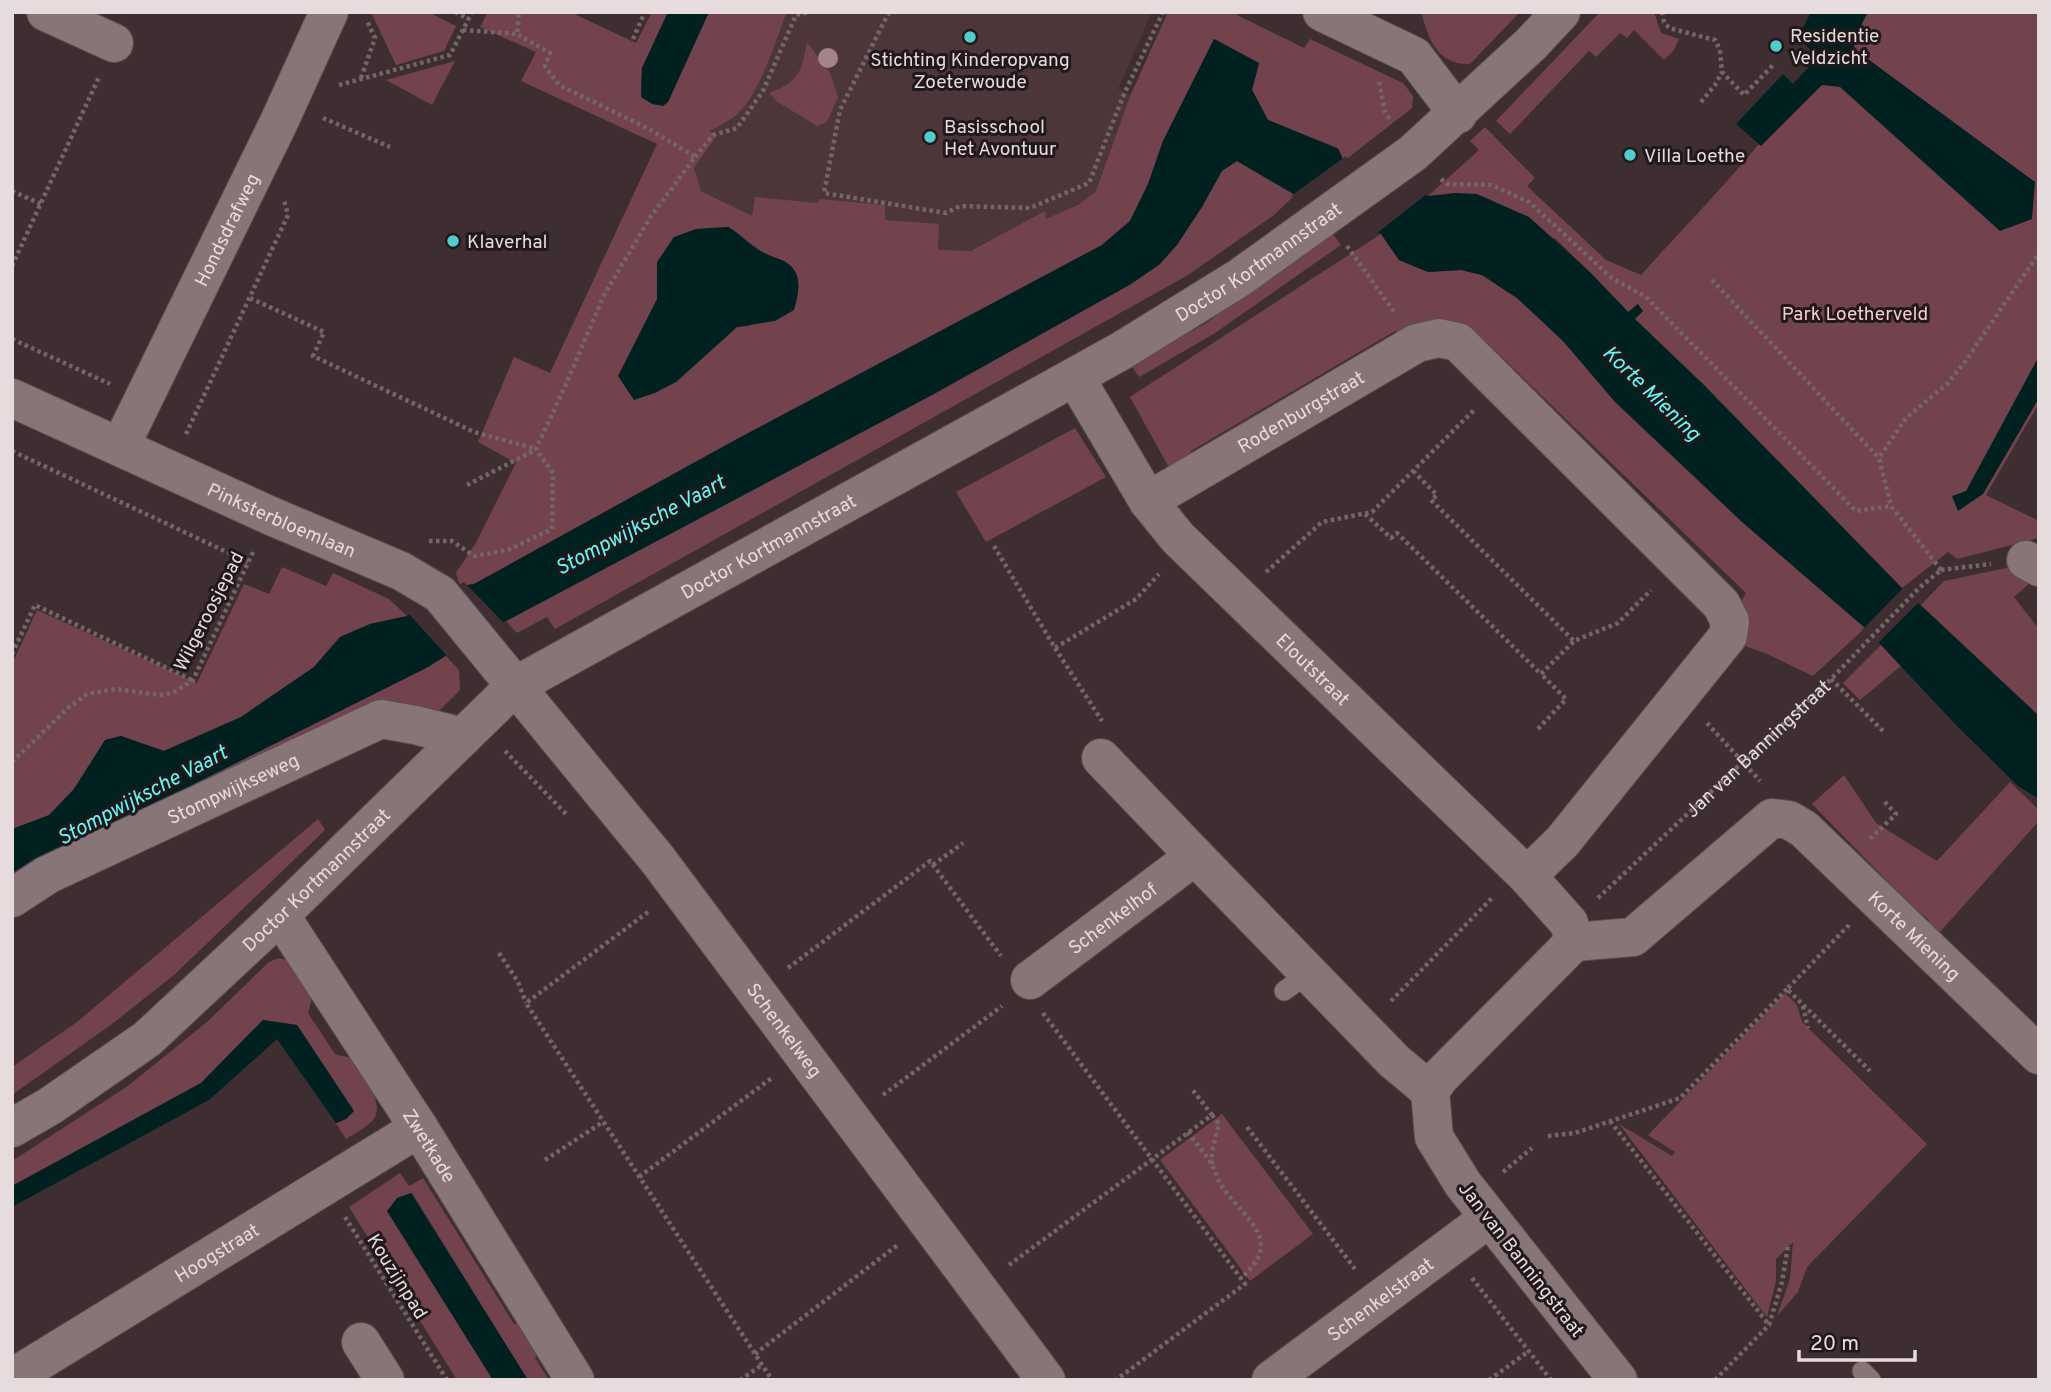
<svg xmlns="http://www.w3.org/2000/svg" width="2051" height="1392" font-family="Overpass,sans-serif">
	<rect width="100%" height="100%" fill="#3e2e31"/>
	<path fill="#4d363a" d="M709 12H1152L1118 89 1165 109 1113 217 1025 273 815 248 701 191 694 168 716 137 709 132Z"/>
	<g fill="#73434d" fill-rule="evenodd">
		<path d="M371 12H428L456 26 444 51 396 65Z"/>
		<path d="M488 12H570L636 43 652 12H668L642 68 641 97 668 102 709 12H787C774 43 760 96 734 117 726 122 718 127 710 131L716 137 694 168 701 191 752 216 755 197 818 203 819 199 885 205V220L939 224 938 250 971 251 1045 211 1046 219 1080 204 1096 191 1131 94 1168 12H1231L1304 48 1310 39 1403 83 1413 96 1412 108 1344 161 1338 148 1268 120 1252 90 1259 63 1214 39 1163 141 1148 184 1130 221 1102 245 737 439 474 584 460 586 456 573 476 543 516 463 478 442 514 357 550 373 657 144 521 81 536 52 480 27ZM728 227 768 256 786 262 750 326 737 327 676 382 643 331 657 299 696 229Z"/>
		<path d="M1421 12H1520L1470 64C1437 65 1429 40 1421 12Z"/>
		<path d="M1600 12H1654L1661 33 1679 39 1674 50 1664 60 1634 30 1627 38 1620 33 1596 57 1589 51 1510 134 1496 121Z"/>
		<path d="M1849 12H2039V403L1986 495 2039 521V538L1957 559 1948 552 1902 588 1881 601 1618 301 1556 239 1428 196 1479 150 1470 141 1485 127 1535 178 1527 186 1606 260 1641 275C1715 193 1798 112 1849 12Z"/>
		<path d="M807 42 830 73 838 97 827 122 817 126 776 101 769 93C800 81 801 73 807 42Z"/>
		<path d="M455 61 432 105 386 80Z"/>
		<path d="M1237 161 1295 195 1274 215 1188 275 555 629 547 617 517 633 506 621 932 395 1131 284 1160 264 1222 170Z"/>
		<path d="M1332 233 1341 245 1212 335 1139 377 1131 365 1206 323Z"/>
		<path d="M1381 234 1399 260 1428 272 1461 270 1482 275 1517 298 1563 341 1741 521 1865 628 1813 676 1767 654 1740 644 1739 606 1746 593 1484 340 1476 343 1403 340 1395 331 1191 451 1186 468 1173 475 1130 397Z"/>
		<path d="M1075 428 1106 477 986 542 956 492Z"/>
		<path d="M2016 566 2032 581 2014 597 2039 629V716L1921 605 1944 581Z"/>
		<path d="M282 567 326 586 333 573 389 599 407 616 370 624 340 637 314 667 241 717 164 751 121 736 105 740 74 789 49 816 12 829V664L37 610 197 683 244 584 269 594Z"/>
		<path d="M1882 644 1902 665 1860 700 1843 683Z"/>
		<path d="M446 656 459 670 460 690 431 719 198 791 194 784 428 667Z"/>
		<path d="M1844 775 1876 823 1937 861 2010 782 2039 810V821L1931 942 1929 920 1909 903 1886 899 1887 881 1812 804Z"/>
		<path d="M318 819 325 830 174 975 112 1024 12 1095V1067L77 1022Z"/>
		<path d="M278 958 287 960 312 998 308 1013 335 1054 351 1058C361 1074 390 1106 370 1123 364 1129 354 1134 346 1139L336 1123 346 1119 354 1111 297 1025 263 1020 201 1083 12 1186V1161L128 1086 208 1021 269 962Z"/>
		<path d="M1785 993 1797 1005 1802 1022 1927 1144 1807 1267 1798 1292 1777 1316 1790 1279 1793 1242 1776 1259V1281L1767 1317 1619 1124 1672 1156 1675 1152 1648 1135Z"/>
		<path d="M1222 1114 1313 1234 1250 1281 1160 1160Z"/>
		<path d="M400 1173 409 1186 423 1178 514 1324H528L543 1347 535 1358 549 1380H528L412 1193 387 1211 493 1380H457L349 1207Z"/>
	</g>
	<g fill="#012121">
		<path d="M668 12H709L668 102 663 106 652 104 641 97 642 68Z"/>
		<path d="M1811 12H1868L1855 37 1854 47 1861 54 2035 182 2032 219 2000 231 1840 87 1822 85 1761 146 1736 124 1783 74 1793 84 1818 57 1798 38Z"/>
		<path d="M1214 39 1259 63 1252 90 1268 120 1338 149 1344 161 1428 196 1455 193 1477 194 1529 217 1590 272 1628 312 1638 304 1643 311 1635 319 1704 385 1902 588 2039 716V799L2018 786 1956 725 1865 628 1741 521 1615 402 1563 341 1517 298 1482 275 1461 270 1428 272 1399 260 1381 234 1295 195 1237 161 1222 171 1202 207 1177 245 1160 264 1131 284 932 395 506 621 465 643 428 667 194 784 35 858 12 873V829L49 815 74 789 105 740 121 736 164 751 241 717 314 667 340 637 370 624 407 616 460 586 474 584 737 439 1102 245 1130 221 1148 184 1163 141Z"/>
		<path d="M728 227C740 233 747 243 758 250 767 255 775 257 784 261 804 272 799 292 794 310L775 321 737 327 676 382 655 393 634 400 618 376 657 299V262L674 237 696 229Z"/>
		<path d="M2039 356V398L1983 494 1958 511 1952 496 1966 491Z"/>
		<path d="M263 1020 297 1025 354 1111 346 1119 336 1123 277 1039 209 1100 12 1207V1186L201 1083Z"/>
		<path d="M411 1193 528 1380H493L387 1211 397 1198Z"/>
	</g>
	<g fill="#3e2e31">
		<path d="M1346 156 1347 158 1428 193 1377 233 1291 196Z"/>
		<path d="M464 582 506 625 449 658 407 612Z"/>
		<path d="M1905 586 1921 600 1877 644 1862 630Z"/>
	</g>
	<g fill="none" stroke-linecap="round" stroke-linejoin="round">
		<defs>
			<g id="lane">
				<path d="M1284 991 1310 972"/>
				<path d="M1862 1371 1871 1380"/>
			</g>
			<g id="street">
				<path d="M46 12 114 43"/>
				<path d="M1322 12 1414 56 1458 114"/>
				<path id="s2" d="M1075 377 1148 501 1178 538 1527 876 1569 923 1574 942"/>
				<path id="s3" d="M12 398 271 516 401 571 440 594 658 860 1046 1380"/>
				<path id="s4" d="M120 447 279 122 329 12"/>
				<path id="s5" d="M1148 501 1417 343 1439 338 1458 342 1721 604 1730 621 1728 636 1562 842 1527 876"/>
				<path d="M2026 560 2039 567"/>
				<path d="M1101 758 1195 856"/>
				<path id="s6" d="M12 898 47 875 381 719 415 725 463 737"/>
				<path id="s7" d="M280 915 419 1128 575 1380"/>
				<path id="s8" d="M1030 980 1195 856 1394 1061 1430 1091"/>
				<path id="s9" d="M12 1128 50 1106 147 1039 280 915 515 686 1121 351 1239 278 1413 153 1531 44 1561 12"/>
				<path d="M361 1342 385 1380"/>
				<path id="s10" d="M12 1378 419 1128"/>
				<path id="s11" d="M1271 1380 1489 1218"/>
				<path id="s12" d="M1618 1380 1463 1184 1434 1137 1430 1091 1440 1077 1574 942 1633 937 1772 818 1789 820 1804 829 2039 1055"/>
			</g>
		</defs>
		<use href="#lane" stroke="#5a4d50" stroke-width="21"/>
		<use href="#street" stroke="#5a4d50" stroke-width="40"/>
		<g stroke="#746568" stroke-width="4.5" stroke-dasharray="3.5 3.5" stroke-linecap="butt">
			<path d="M455 12 469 19"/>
			<path d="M889 12 840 110 824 193 946 213 960 206 1030 208 1089 183 1124 94 1163 12"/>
			<path d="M1662 12 1664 22 1669 28 1715 40 1720 50 1722 72 1744 95 1775 63"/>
			<path d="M463 30 517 34"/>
			<path d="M633 39 645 12"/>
			<path d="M361 78 375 38 367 21"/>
			<path d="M1379 82 1385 112 1390 120"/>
			<path d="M339 85 450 55 472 12"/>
			<path d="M1701 102 1715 85 1722 72"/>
			<path d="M323 118 390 147"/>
			<path d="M695 157 713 135 737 128 763 91 796 15 809 12"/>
			<path d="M1441 179 1447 184 1491 185 1529 202 1612 278 1646 297 1856 511 1891 506"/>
			<path d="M12 191 41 204"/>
			<path d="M1347 246 1395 313"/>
			<path d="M12 266 99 77"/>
			<path d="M1712 280 1879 458"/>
			<path d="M250 298 324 332 313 356 474 432 536 449"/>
			<path d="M12 339 110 384"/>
			<path d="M186 434 288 215 284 200"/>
			<path d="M12 451 248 562"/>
			<path d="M1413 471 1437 495 1431 500 1574 641 1618 623 1651 590"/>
			<path d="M467 485 535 450"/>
			<path d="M1365 514 1391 538 1397 533 1541 674 1574 641"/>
			<path d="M429 541H452L474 556 508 550 552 529 553 473 536 449 566 384 604 295 651 216 695 157 649 129 559 85 545 66 550 53 517 34 519 12"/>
			<path d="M994 546 1055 648 1136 599 1159 574"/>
			<path d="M1941 570 1891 506 1879 458 1906 418 1947 384 1967 359 2039 253"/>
			<path d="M1941 570 1991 564"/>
			<path d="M1266 572 1322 522 1372 512 1474 410"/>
			<path d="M1055 648 1102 721"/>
			<path d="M12 654 35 605 192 680"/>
			<path d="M1831 679 1885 733"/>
			<path d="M1707 723 1760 781"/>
			<path d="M1538 729 1566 699 1541 674"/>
			<path d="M505 751 567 815"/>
			<path d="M12 762 68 708 87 694 116 689 159 695 173 693 193 680 254 550"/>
			<path d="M1870 839 1896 814 1883 800"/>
			<path d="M933 865 963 843"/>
			<path id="s1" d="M1598 898 1831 679 1919 588 1941 570"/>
			<path d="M648 912 526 1003 772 1380"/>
			<path d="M1849 925 1787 989 1870 1071"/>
			<path d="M499 953 518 982 526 1003"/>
			<path d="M788 968 930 861 1001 956"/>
			<path d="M1391 1001 1493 897"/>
			<path d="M1803 1006 1808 1028"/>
			<path d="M1043 1013 1245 1284 1116 1380"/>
			<path d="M883 1095 1002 1006"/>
			<path d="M1212 1115 1219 1124 1212 1151V1164"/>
			<path d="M1610 1121 1769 1325"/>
			<path d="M1247 1127 1355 1269"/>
			<path d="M1188 1132C1195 1142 1204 1152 1211 1163 1215 1171 1218 1180 1223 1188 1247 1221 1284 1241 1241 1278"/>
			<path d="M1548 1136 1575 1133 1680 1098 1787 989"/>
			<path d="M545 1160 603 1122"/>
			<path d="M1503 1172 1532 1148"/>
			<path d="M639 1177 773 1077"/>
			<path d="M345 1217 447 1380"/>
			<path d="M1009 1265 1212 1115 1192 1089"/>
			<path d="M1472 1278 1551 1380"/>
			<path d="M755 1354 899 1244"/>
			<path d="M740 1380 762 1365"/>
			<path d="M1489 1380 1529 1351"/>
			<path d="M1715 1380 1769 1325 1782 1282 1788 1246"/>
		</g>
		<use href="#lane" stroke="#887578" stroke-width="19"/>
		<use href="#street" stroke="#887578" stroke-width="38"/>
	</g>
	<circle fill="#a3848a" cx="828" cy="58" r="10"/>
	<g fill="#52cdcd" stroke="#20181a" stroke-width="2.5">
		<circle cx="970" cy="37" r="7"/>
		<circle cx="1776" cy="46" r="7"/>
		<circle cx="930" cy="137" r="7"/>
		<circle cx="1630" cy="155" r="7"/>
		<circle cx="453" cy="241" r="7"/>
	</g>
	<g text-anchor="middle" stroke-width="6" stroke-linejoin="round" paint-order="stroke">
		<g font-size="19" fill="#e6dbdd" stroke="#20181a" text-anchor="start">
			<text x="1790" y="42">Residentie<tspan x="1790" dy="22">Veldzicht</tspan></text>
			<text x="970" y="66" text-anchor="middle">Stichting Kinderopvang<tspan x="970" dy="22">Zoeterwoude</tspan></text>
			<text x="944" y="133">Basisschool<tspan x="944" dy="22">Het Avontuur</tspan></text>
			<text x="1644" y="162">Villa Loethe</text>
			<text x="467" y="248">Klaverhal</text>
		</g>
		<g font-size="19" fill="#e6dbdd" stroke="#20181a">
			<text dy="7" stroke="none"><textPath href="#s4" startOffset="242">Hondsdrafweg</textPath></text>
			<text dy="7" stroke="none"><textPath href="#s9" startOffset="1528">Doctor Kortmannstraat</textPath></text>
			<text dy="7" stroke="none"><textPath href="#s5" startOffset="177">Rodenburgstraat</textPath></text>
			<text dy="7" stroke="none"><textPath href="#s3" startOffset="296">Pinksterbloemlaan</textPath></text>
			<text dy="7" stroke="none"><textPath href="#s9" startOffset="961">Doctor Kortmannstraat</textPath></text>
			<text transform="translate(208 611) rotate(-63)" y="7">Wilgeroosjepad</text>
			<text dy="7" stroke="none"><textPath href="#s2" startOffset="380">Eloutstraat</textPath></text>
			<text dy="7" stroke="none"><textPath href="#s1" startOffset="219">Jan van Banningstraat</textPath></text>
			<text dy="7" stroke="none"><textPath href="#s6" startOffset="247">Stompwijkseweg</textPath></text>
			<text dy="7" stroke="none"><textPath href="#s9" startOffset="394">Doctor Kortmannstraat</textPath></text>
			<text dy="7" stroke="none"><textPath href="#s8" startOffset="103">Schenkelhof</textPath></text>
			<text dy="7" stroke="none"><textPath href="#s12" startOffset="989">Korte Miening</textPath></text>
			<text dy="7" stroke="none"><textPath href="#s3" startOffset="1027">Schenkelweg</textPath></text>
			<text dy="7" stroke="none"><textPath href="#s7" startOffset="275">Zwetkade</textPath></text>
			<text dy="7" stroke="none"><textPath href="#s10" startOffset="240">Hoogstraat</textPath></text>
			<text transform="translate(1522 1259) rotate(52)" y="7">Jan van Banningstraat</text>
			<text transform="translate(398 1276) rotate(58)" y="7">Kouzijnpad</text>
			<text dy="7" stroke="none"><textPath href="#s11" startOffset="136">Schenkelstraat</textPath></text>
		</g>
		<g font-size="19" fill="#f5cad2" stroke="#20181a">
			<text x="1855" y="320">Park Loetherveld</text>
		</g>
		<g font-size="21" font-style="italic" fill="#66f6f6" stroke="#20181a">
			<text transform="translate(1652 393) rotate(44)" y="7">Korte Miening</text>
			<text transform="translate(640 525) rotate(-28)" y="7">Stompwijksche Vaart</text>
			<text transform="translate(142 795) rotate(-28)" y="7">Stompwijksche Vaart</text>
		</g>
	</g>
	<rect width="2051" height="1392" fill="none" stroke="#e6dbdd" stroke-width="28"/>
	<path d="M1799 1350v10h116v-10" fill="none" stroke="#e6dbdd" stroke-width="3.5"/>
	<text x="1810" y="1350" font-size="21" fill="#e6dbdd" stroke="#20181a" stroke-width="5" paint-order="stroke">20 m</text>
</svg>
